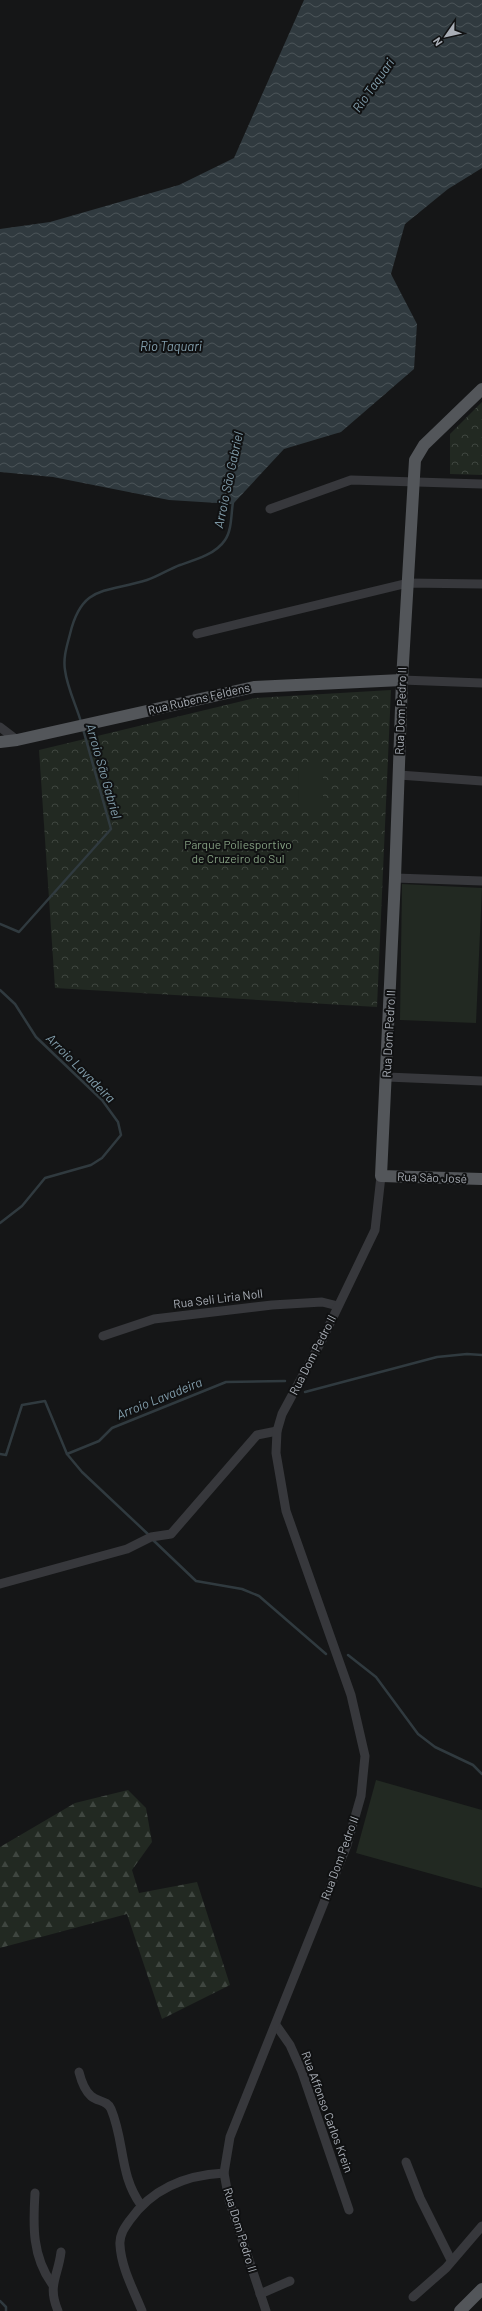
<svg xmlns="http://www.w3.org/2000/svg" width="482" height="2311" font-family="Barlow,sans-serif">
	<defs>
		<pattern id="forest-firs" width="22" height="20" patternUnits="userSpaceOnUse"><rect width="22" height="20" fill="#222922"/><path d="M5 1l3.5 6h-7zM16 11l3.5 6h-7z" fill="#3f4640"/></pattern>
		<pattern id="park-crowns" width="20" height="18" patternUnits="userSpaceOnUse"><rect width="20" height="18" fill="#222922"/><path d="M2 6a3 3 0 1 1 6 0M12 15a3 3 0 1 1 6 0" fill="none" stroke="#3f4640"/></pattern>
		<pattern id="water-waves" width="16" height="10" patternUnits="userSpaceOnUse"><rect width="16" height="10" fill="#303a3f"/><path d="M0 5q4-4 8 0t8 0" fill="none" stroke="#4b5458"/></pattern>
	</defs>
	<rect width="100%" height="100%" fill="#151617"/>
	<path fill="url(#forest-firs)" d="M128 1790 146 1808 152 1842 132 1870 139 1893 197 1882 230 1985 162 2019 127 1914 0 1948V1847L75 1803Z"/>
	<g fill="url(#park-crowns)">
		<path d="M482 402V475L450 474V434Z"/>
		<path d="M391 690 377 1007 55 988 39 750 255 698Z"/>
	</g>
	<g fill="#222922">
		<path d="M298 766H323V808H299Z"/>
		<path d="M402 884 482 888 476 1023 400 1020Z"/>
		<path d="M376 1780 482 1810V1888L356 1853Z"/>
	</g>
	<path fill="url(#water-waves)" d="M304 0H482V168L448 189 405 224 391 274 417 324 414 369 341 432 284 449 233 504 169 500 53 477 0 472V229L50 222 179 185 234 158Z"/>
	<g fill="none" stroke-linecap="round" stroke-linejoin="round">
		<g stroke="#303a3f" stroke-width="2.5">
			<path d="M81 722C76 705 67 687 65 670 63 657 67 646 70 634 82 584 106 593 147 580 159 576 169 569 180 565 195 560 216 554 225 540 232 530 231 514 233 502"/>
			<path d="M0 924 19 932 111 829 83 729"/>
			<path d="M0 990 15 1004 36 1037 102 1100 118 1122 121 1135 102 1158 91 1165 45 1178 22 1206 0 1223"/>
			<path d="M305 1392 437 1357 467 1354 482 1355"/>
			<path d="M0 1454 6 1455 22 1405 45 1401 67 1454 82 1472 150 1536"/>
			<path d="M67 1454 99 1441 112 1428 226 1382 285 1381"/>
			<path d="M153 1540 196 1581 242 1589 259 1596 326 1654"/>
			<path d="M348 1655 376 1677 418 1734 435 1747 473 1765 482 1774"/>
			<path d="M0 2301 6 2307V2311"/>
		</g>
		<g stroke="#37383c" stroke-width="9">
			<path d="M270 509 351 480 482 484"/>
			<path d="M197 634 408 583 482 584"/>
			<path d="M402 680 482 683"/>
			<path d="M0 727 17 740"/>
			<path d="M399 775 482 781"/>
			<path d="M395 878 482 881"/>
			<path d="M387 1077 482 1081"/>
			<path d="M103 1336 154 1319 272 1305 322 1302 338 1306"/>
			<path d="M0 1584 127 1549 151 1537 171 1534 257 1435 277 1431"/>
			<path d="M276 2025 290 2045 302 2072 349 2210"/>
			<path d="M79 2072C81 2080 84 2090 91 2096 98 2102 107 2100 111 2109 125 2142 119 2175 141 2205"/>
			<path d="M406 2162 420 2198 451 2260"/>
			<path d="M35 2193C33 2226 32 2256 52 2284"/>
			<path d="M260 2294 290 2281"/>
			<path d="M413 2297 446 2268 482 2226"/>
			<path d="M58 2311C47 2285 58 2277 61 2252"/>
			<path d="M142 2311C134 2291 121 2267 120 2245 119 2235 125 2227 130 2220 152 2189 186 2175 224 2173"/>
			<path d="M266 2311 229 2200 224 2173 230 2137 347 1845 361 1796 365 1756 351 1695 286 1511 276 1453 277 1431 282 1414 323 1338 375 1230 381 1176"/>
		</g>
		<g stroke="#53565a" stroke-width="12">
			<path d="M482 389 424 445 415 460 402 680 395 878 381 1176 482 1179"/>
			<path d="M0 742 17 740 254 687 402 680"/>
			<path d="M460 2311 482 2289"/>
		</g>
	</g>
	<g text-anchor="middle" stroke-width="4" stroke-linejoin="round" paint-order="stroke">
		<g font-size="12" fill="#a9aeb6" stroke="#101112">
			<text transform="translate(199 699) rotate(-13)" y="4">Rua Rubens Feldens</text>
			<text transform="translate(401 711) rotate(-88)" y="4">Rua Dom Pedro II</text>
			<text transform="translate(389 1034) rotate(-87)" y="4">Rua Dom Pedro II</text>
			<text transform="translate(432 1178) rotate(2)" y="4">Rua São José</text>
			<text transform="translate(218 1299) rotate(-7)" y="4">Rua Seli Liria Noll</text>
			<text transform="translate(313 1355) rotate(-63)" y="4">Rua Dom Pedro II</text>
			<text transform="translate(340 1858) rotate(-70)" y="4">Rua Dom Pedro II</text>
			<text transform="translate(327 2112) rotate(70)" y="4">Rua Affonso Carlos Krein</text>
			<text transform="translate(240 2230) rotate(73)" y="4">Rua Dom Pedro II</text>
		</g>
		<g font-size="12" fill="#849f81" stroke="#101112">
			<text x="238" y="849">Parque Poliesportivo<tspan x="238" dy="14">de Cruzeiro do Sul</tspan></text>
		</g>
		<g font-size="13" font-style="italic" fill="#839fad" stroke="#101112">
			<text transform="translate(373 85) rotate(-55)" y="5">Rio Taquari</text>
			<text x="171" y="351">Rio Taquari</text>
			<text transform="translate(228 480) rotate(-78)" y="5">Arroio São Gabriel</text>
			<text transform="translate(104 771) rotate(74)" y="5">Arroio São Gabriel</text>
			<text transform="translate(81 1068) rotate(45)" y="5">Arroio Lavadeira</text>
			<text transform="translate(159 1398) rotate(-22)" y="5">Arroio Lavadeira</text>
		</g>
	</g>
	<g transform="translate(446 36) rotate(236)" stroke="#101112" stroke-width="3" paint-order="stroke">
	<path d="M0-3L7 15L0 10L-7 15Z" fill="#a9aeb6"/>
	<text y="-6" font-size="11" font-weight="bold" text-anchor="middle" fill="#a9aeb6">N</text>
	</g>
</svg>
